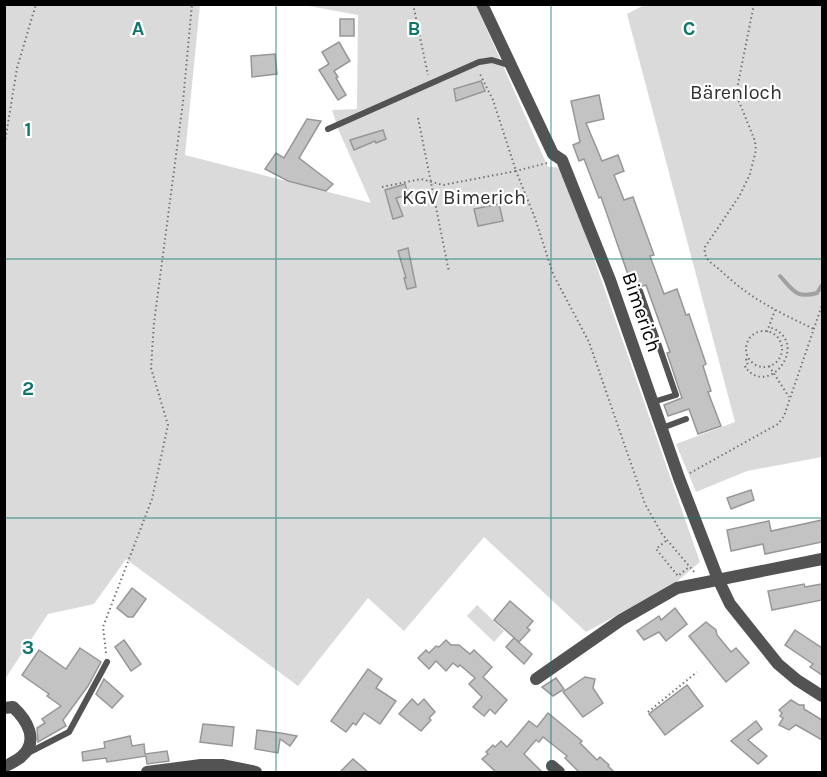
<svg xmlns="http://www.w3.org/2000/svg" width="827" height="777" font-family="Karla,sans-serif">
	<rect width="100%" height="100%" fill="#fff"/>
	<g fill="#dadada">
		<path d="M646 4 822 5V457L747 471 696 492 676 444 735 422 627 14Z"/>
		<path d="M5 5H200L185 155 371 203 339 131 332 110 357 109 358 15 303 5H476L548 167C556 166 562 169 565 176L700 562 674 584 586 632 484 537 404 631 368 598 298 686 126 559 94 604 48 614 5 679Z"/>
		<path d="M477 605 504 631 494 642 467 616Z"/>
	</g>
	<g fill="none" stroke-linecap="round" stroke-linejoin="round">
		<path stroke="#a1a1a1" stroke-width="4" d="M780 276C793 290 796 299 817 293L822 285"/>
	</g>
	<g fill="#c3c3c3" stroke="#979797" stroke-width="1.5">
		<rect x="340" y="19" width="14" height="17"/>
		<path d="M339 42 350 61 334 71 338 77 336 78 346 95 338 100 319 70 329 64 322 52Z"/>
		<path d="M275 54 277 74 252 77 251 56Z"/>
		<path d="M481 81 485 91 456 101 454 89Z"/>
		<path d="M599 95 604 119 586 123 602 161 618 155 624 171 614 175 624 200 633 197 654 255 650 256 664 294 677 289 686 315 689 314 706 364 703 366 711 391 708 392 721 426 698 434 689 409 668 416 664 405 682 398 667 353 670 352 646 285 633 289 601 197 599 198 584 159 579 161 573 145 580 142 571 101Z"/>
		<path d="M307 119 321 121 299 158 333 184 326 191 288 181 265 169 276 153 284 158Z"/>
		<path d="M383 130 386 139 376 143 375 141 354 150 350 140Z"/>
		<path d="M405 184 408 195 396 198 403 216 393 219 385 190Z"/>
		<path d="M499 204 503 221 478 226 474 209Z"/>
		<path d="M408 248 416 287 407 289 404 278H406L398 251Z"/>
		<path d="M751 490 754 500 731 509 727 498Z"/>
		<path d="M822 520V542L765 554 763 544 731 551 727 530 769 521 771 531Z"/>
		<path d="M804 584 805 587 822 584V600L772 610 768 591Z"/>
		<path d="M132 588 146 599 133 617H128L117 608Z"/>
		<path d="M510 601 533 621 527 628 530 630 519 642 494 620Z"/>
		<path d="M675 608 687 624 666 641 659 632 644 640 637 631 659 616 661 620Z"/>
		<path d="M706 622 716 630 717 635 731 652 736 648 749 663 726 682 689 636Z"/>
		<path d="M795 630 822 648V675L810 667 813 664 785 645Z"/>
		<path d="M514 638 532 654 524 664 506 647Z"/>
		<path d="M124 640 141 664 131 671 115 647Z"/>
		<path d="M446 640 451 645H459L470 654 474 650 492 667 483 677 507 700 495 714 490 709 484 716 473 707 482 697 469 684 475 678 460 665 458 667 453 663 446 671 436 661 429 669 418 658 426 650 429 653 436 646 439 647Z"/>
		<path d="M80 648 101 662 88 686 63 720 66 726 38 742 37 728 45 723 42 719 61 706 47 696 49 694 22 675 39 650 66 669Z"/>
		<path d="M368 669 382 679 376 688 396 701 380 724 364 713 356 725 353 723 346 732 331 721Z"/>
		<path d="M585 677 595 679 593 688 603 703 583 717 563 692Z"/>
		<path d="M556 678 564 689 553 696 542 687Z"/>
		<path d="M104 679 123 696 112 708 96 694Z"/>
		<path d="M687 685 703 706 665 735 649 714Z"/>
		<path d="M412 699 418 705 424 699 435 712 429 718 431 720 421 731 399 714Z"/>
		<path d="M791 700 799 705H804V709L822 720V740L796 725 789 730 779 725 783 718 780 716 782 713 779 710Z"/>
		<path d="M548 713 582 741 580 743 597 760 600 757 609 765 608 766 614 772H579L565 758 567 756 543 737 539 742 536 740 524 754 542 772H496L482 759 488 754 486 752 493 745 495 747 501 741 507 747 529 721 537 727Z"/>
		<path d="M756 721 762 729 748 740 767 756 758 764 731 741Z"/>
		<path d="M203 724 234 727 232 746 200 742Z"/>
		<path d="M257 730 281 733 297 736 290 746 280 739 278 753 255 749Z"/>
		<path d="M130 736 132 746 144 744 145 754 167 751 169 761 147 764 146 756 107 762 106 758 83 761 82 752 105 748 104 742Z"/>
		<path d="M353 759 368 772H340Z"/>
	</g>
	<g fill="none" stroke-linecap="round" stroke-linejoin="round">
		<g stroke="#757575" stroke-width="2" stroke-dasharray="1.5 3" stroke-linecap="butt">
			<path d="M413 4 428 75"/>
			<path d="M754 4 736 94 755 141 756 150 750 174 740 195 705 247C703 258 711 263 719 269 749 298 776 311 814 329"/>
			<path d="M418 118 449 272"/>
			<path d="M4 148 17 68 36 4"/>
			<path d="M547 163 516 171 535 218 553 274 589 342 645 504 662 534 695 573"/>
			<path d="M382 187 421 179 443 185 516 171 493 100 479 72"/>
			<circle cx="764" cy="349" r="18"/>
			<path d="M767 332 775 310"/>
			<path d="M747 359 746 360 748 365 745 367C770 400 812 340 769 327"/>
			<path d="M769 366 789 397"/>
			<path d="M690 473 778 424 784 416 822 305"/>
			<path d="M666 541 656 549 678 576 689 567"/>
			<path d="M106 653 103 627 152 499 168 425 151 368 154 323 183 102 192 4"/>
			<path d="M648 712 697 672"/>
		</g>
		<g stroke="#535353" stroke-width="6">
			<path d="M328 129 479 62 492 60 508 65"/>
			<path d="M640 291 676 395 653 402"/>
			<path d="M662 428 686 419"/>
			<path d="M28 753 69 732 107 662"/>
		</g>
		<g stroke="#535353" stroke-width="12">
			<path d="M482 4 553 154 562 160 610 280 679 478 718 579 730 604 778 664 797 680 822 696"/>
			<path d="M536 679 621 620 677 588 822 559"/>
			<path d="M4 708 13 707C27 720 40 741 21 757 16 761 10 764 4 767"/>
			<path d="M552 766 559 772"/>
			<path d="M147 772 201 765H223L256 772"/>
		</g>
	</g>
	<path fill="none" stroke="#0f766e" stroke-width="1.5" stroke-opacity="0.55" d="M276 4V772M551 4V772M4 259H822M4 518H822"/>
	<g text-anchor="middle" stroke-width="4.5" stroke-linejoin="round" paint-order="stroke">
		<g font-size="20" fill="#313131" stroke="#fff">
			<text x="736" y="99">Bärenloch</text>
			<text x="464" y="204">KGV Bimerich</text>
		</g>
		<g font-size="20" fill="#000" stroke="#fff">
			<text transform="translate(642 312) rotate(71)" y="7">Bimerich</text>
		</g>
	</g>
	<g font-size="20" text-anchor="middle" font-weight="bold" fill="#0f766e" stroke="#fff" stroke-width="4.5" stroke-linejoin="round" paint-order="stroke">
		<text x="138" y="35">A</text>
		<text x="414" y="35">B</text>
		<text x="689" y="35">C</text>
		<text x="28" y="136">1</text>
		<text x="28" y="395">2</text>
		<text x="28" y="654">3</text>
	</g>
	<rect width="827" height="777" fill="none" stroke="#000000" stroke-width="12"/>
</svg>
